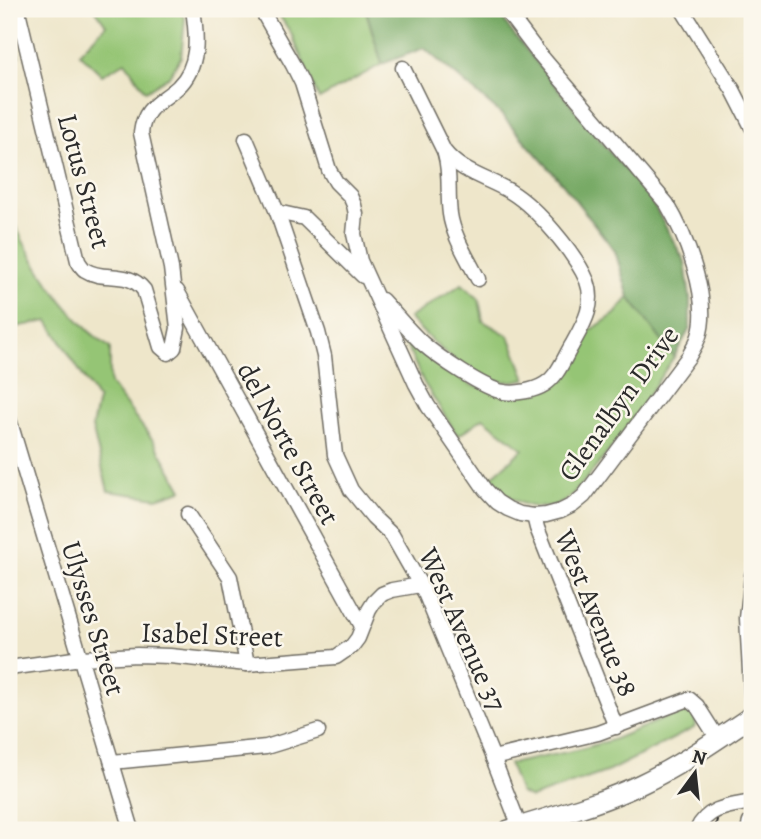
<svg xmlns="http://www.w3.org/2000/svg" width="761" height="839" font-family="Alegreya,serif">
	<rect width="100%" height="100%" fill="#fbf7ec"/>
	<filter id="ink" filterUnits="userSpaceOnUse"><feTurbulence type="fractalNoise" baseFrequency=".0143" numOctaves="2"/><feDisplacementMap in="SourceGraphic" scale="14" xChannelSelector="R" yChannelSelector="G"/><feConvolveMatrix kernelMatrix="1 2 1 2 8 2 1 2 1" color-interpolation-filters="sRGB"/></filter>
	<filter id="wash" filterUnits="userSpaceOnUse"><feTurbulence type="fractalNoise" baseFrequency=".00686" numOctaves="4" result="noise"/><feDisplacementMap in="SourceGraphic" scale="28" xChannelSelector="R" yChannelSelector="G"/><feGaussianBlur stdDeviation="1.57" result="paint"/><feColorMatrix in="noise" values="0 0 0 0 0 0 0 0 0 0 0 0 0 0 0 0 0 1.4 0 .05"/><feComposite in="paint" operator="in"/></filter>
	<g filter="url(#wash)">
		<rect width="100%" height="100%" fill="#eee6ca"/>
		<g fill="#95c574" stroke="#607850" stroke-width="2">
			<path d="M95 9H179L185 19 181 57 169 76 146 91 125 62 102 75 79 53 106 25Z"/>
			<path d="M275 9H370L366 11 382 64 319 99 291 33Z"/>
			<path d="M12 27 19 57 9 60V28Z"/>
			<path d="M9 209C24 251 54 295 85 327 92 335 102 341 110 348V384L155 443 182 490 157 498 108 491 92 427 98 400 48 321 9 328Z"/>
			<path d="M462 284 479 299 483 321 509 336 526 379C518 380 507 383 498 381 465 375 432 342 409 318Z"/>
			<path d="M629 297 674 357C644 401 615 448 579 487 573 493 567 502 559 504 530 514 509 499 488 480L523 449 483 418 458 436 424 383 397 325 426 356 473 386 550 389 567 371 587 333 615 314Z"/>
			<path d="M690 709C695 716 698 720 694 728L609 771 531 798 520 793 509 764 577 750 612 740 665 718Z"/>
		</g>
		<path fill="#78aa66" stroke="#526a48" stroke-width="2" d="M370 9H496L511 31 618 162 646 191 685 262 690 298V328L674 357 629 297 615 251 563 184 501 114 424 48 382 64 366 10Z"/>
	</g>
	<g filter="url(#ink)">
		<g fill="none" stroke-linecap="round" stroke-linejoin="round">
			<defs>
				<g id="minor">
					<path d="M261 9 293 65 302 83 329 170 336 182 350 196 354 205 356 214 354 234 360 261 416 384 428 406 485 489 497 502 508 509 520 514 534 516 546 515 561 511 573 505 584 496 689 356C692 350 697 343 699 336 711 299 686 236 667 204L536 50 505 9"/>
					<path d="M682 9 733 90 752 127"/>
					<path d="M19 15 78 261C79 263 83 269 85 270 103 282 128 269 144 290L161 347 168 353 174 348 178 328 171 268 141 133C144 106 160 103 178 87 200 66 197 36 193 9"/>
					<path d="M246 139 277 212 318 332 324 356 335 455 351 490 373 517 392 535 425 593 493 758 521 830"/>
					<path d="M445 154C451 174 447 193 450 214 453 236 468 259 478 279"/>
					<path d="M277 212 304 218 363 276"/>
					<path d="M177 291 362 626"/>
					<path d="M382 300C395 314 408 330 422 343 438 357 484 389 504 392 516 394 534 391 545 384 558 376 564 358 572 345 583 325 596 305 587 281 575 253 537 208 511 192 488 178 461 173 444 151L403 68"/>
					<path d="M9 419 132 830"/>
					<path d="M188 514 230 577 247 664"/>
					<path d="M534 516 537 528 616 727"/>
					<path d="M752 575 747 618 752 708"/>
					<path d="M9 668 81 658 137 655 170 656 247 664 336 657 352 646 358 638 369 610 374 602 382 594 392 590 420 585"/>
					<path d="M493 758 598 733 689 699 697 706 718 739"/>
					<path d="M112 762 266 747 318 731"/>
					<path d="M697 830C707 807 730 806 752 802"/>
				</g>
				<g id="major">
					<path d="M509 830C553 816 599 804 641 784 681 765 716 740 752 716"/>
					<path d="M751 830 752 824"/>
				</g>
			</defs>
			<use href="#minor" stroke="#6f6c63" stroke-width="17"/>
			<use href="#major" stroke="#6f6c63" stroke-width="22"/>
			<use href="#minor" stroke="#fff" stroke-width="14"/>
			<use href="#major" stroke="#fff" stroke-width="19"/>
			<path stroke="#2b2b2b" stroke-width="2" d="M714 830 717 820"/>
		</g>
	</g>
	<g text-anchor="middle" stroke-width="5" stroke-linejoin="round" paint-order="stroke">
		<g font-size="28" fill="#2b2b2b" stroke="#fbf7ec">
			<text transform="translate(85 181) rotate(75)" y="10">Lotus Street</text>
			<text transform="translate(618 403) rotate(-54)" y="10">Glenalbyn Drive</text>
			<text transform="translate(289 443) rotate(61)" y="10">del Norte Street</text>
			<text transform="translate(597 613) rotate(68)" y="10">West Avenue 38</text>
			<text transform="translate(94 618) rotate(73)" y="10">Ulysses Street</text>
			<text transform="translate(463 629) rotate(66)" y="10">West Avenue 37</text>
			<text transform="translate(212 634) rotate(2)" y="10">Isabel Street</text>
		</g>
	</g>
	<rect width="761" height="839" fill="none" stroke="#fbf7ec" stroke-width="35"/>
	<g transform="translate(695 773) rotate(15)" stroke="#fbf7ec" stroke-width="5" paint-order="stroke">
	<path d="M0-5L12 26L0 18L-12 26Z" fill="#2b2b2b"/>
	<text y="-10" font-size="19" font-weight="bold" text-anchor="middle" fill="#2b2b2b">N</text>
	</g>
</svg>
